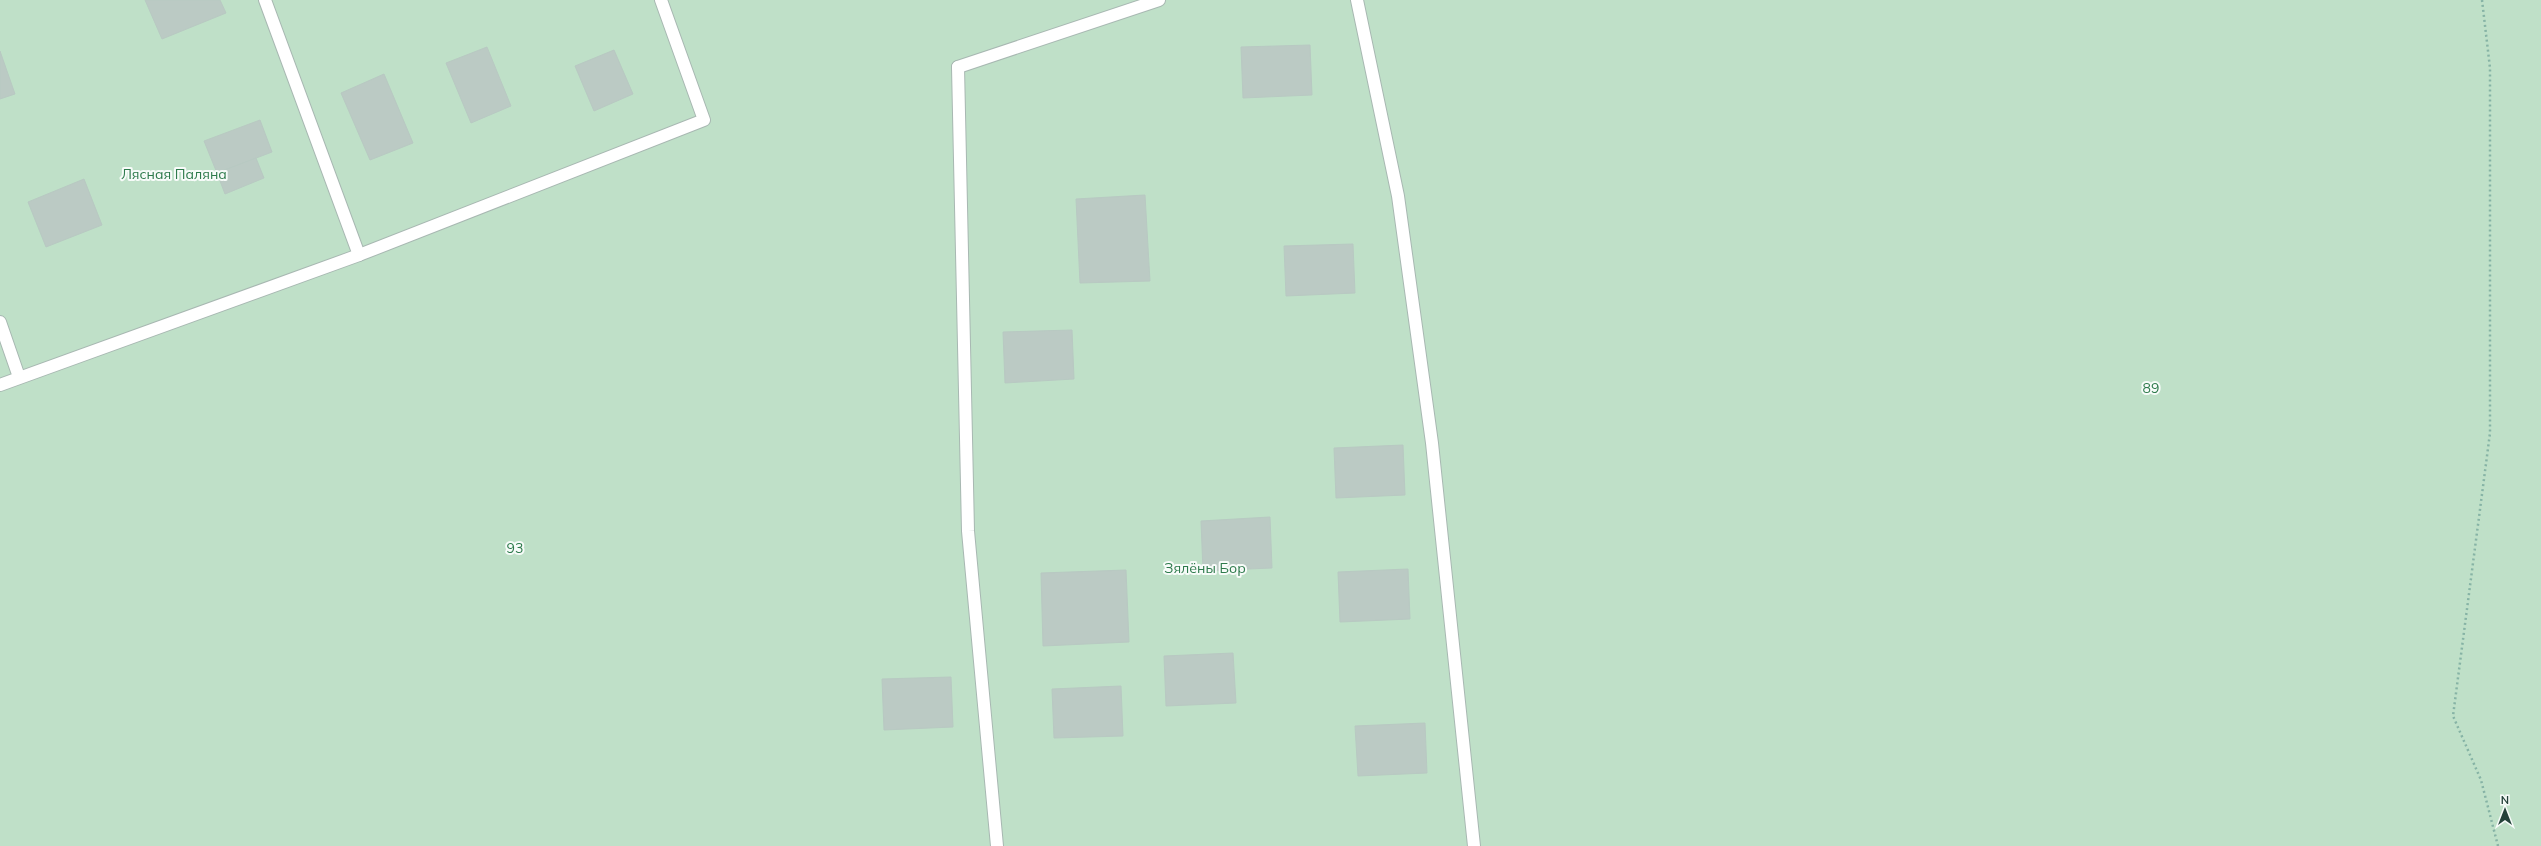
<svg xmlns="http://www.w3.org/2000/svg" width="2541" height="846" font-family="Mulish,sans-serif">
	<rect width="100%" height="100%" fill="#e6efeb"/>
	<rect fill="#bfe0c8" x="0" y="0" width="2541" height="846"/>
	<g fill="#bbcac4" stroke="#b8c9c2">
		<path d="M145 0H220L226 13 162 39Z"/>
		<path d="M1310 45 1312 95 1243 98 1241 47Z"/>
		<path d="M487 47 511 106 471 123 446 63Z"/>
		<path d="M614 50 633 94 594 111 575 66Z"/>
		<path d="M0 51 15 94 0 99Z"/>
		<path d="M384 74 413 143 370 160 341 93Z"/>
		<path d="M260 120 272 152 217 173 204 141Z"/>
		<path d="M256 158 264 178 225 194 217 173Z"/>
		<path d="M84 179 102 225 46 247 28 202Z"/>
		<path d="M1145 195 1150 281 1080 283 1076 199Z"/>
		<path d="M1353 244 1355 293 1286 296 1284 246Z"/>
		<path d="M1072 330 1074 379 1005 383 1003 332Z"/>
		<path d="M1403 445 1405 495 1336 498 1334 448Z"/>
		<path d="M1270 517 1272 568 1203 571 1201 521Z"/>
		<path d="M1408 569 1410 619 1340 622 1338 572Z"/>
		<path d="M1126 570 1129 642 1043 646 1041 573Z"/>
		<path d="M1233 653 1236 703 1166 706 1164 656Z"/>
		<path d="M951 677 953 727 884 730 882 679Z"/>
		<path d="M1121 686 1123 736 1054 738 1052 689Z"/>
		<path d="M1425 723 1427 773 1358 776 1355 726Z"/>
	</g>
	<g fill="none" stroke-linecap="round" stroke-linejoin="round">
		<defs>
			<path id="lane" d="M958 67 1159 0"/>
			<g id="street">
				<path d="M265 0 359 255"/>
				<path d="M1357 0 1398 196 1432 443 1474 846"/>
				<path d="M958 67 968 531 997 846"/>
				<path d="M0 322 19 377"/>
				<path d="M0 385 359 255 704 120 661 0"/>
			</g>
		</defs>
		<use href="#lane" stroke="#a8b8b2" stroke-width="14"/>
		<use href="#street" stroke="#a8b8b2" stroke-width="14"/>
		<path stroke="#86b3a5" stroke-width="2.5" stroke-dasharray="2 3" stroke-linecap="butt" d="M2482 0 2490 68V433L2453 716 2481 780 2498 846"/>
		<use href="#lane" stroke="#fff" stroke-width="12"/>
		<use href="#street" stroke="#fff" stroke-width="12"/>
	</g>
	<g text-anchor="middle" stroke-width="4" stroke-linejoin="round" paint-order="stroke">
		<g font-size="14" fill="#2d7a4b" stroke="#f7fbf9">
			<text x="174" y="179">Лясная Паляна</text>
			<text x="2151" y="393">89</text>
			<text x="515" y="553">93</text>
			<text x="1205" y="573">Зялёны Бор</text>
		</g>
	</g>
	<g transform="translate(2505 810)" stroke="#f7fbf9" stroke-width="3" paint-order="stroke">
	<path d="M0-3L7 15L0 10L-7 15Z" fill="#24423a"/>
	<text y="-6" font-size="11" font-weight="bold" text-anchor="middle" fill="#24423a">N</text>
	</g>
</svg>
